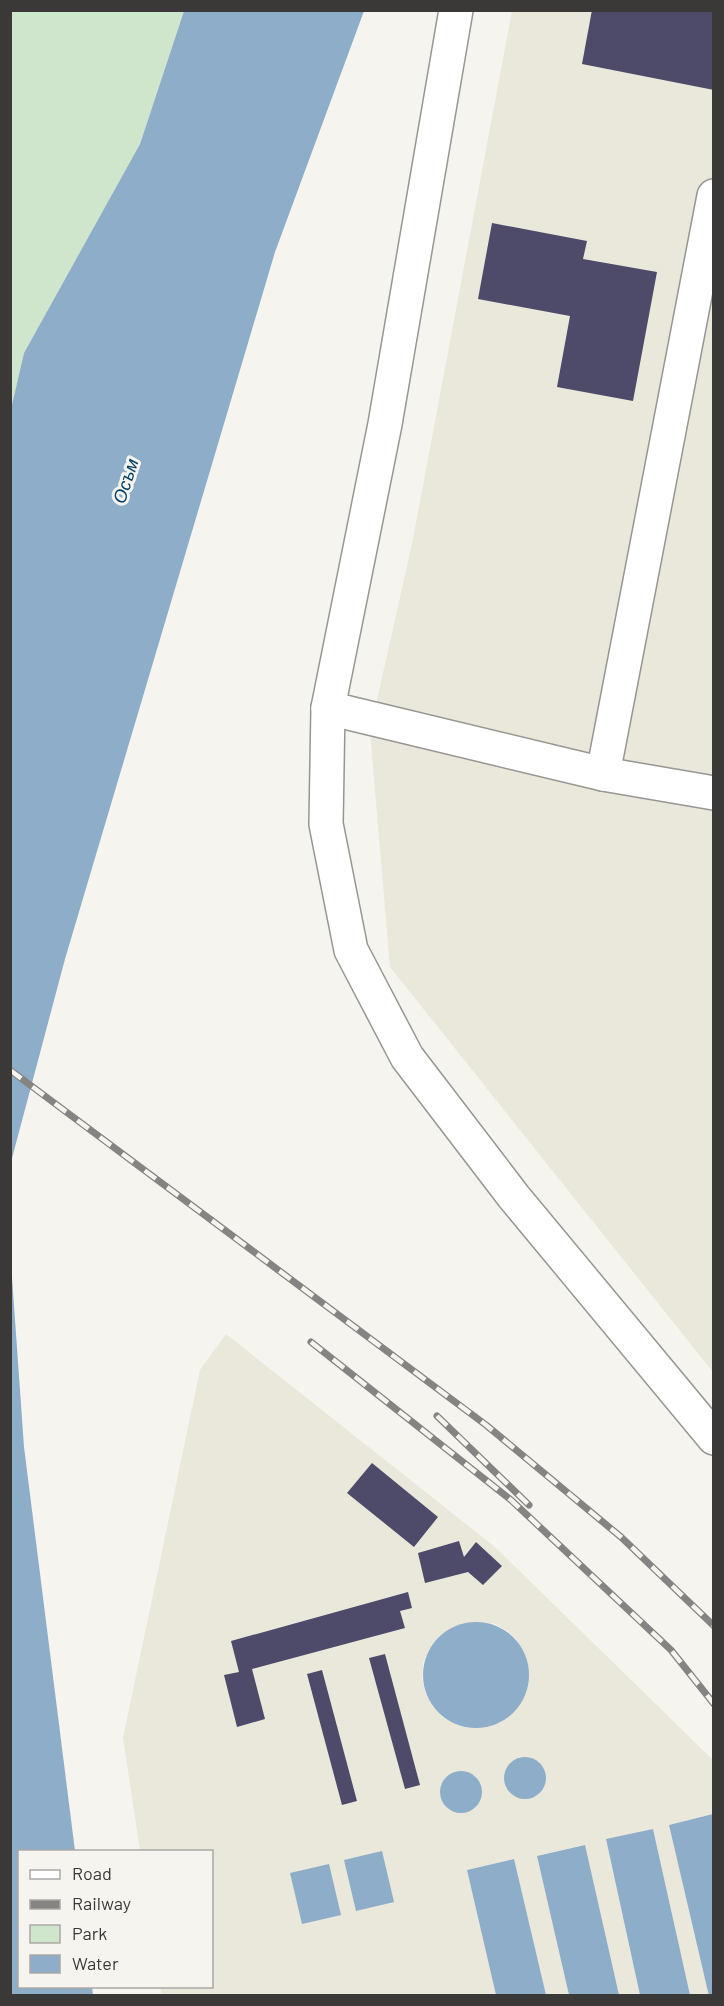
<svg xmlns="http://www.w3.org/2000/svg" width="724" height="2006" font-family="Barlow,sans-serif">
	<rect width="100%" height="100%" fill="#f5f4ef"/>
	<g fill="#eae7db" fill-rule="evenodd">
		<path d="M512 11H713V1372L390 967 370 731 413 539Z"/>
		<path d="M226 1334 495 1547 713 1760V1814L669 1825 709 1995H690L653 1829 606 1840 640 1995H619L584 1845 537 1856 569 1995H546L514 1859 467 1870 496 1995H162L160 1987 212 1986V1852L140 1851 123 1738 200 1370ZM493 1623 506 1630 517 1640 444 1718 433 1707 426 1694 422 1679 423 1663 429 1649ZM384 1654 420 1785 405 1789 370 1658ZM322 1670 357 1801 343 1805 307 1674ZM474 1775 480 1783 482 1794 443 1802 440 1794 442 1785Z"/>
	</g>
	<path fill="#cfe5cc" d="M11 11H184L140 144 24 353 11 409Z"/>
	<g fill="#8dadc8">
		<path d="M184 11H364L275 252 65 959 11 1162V409L24 353 140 144Z"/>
		<path d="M11 1263 24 1447 75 1851 20 1852V1986L92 1987 93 1995H11Z"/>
		<circle cx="476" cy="1675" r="53"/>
		<circle cx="525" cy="1778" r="21"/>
		<circle cx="461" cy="1792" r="21"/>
		<path d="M713 1814 714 1995 709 1996 669 1825Z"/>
		<path d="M653 1829 690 1995H640L606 1839Z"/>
		<path d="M585 1845 619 1995H569L537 1856Z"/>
		<path d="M382 1851 394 1902 356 1911 344 1860Z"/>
		<path d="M514 1859 546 1995H496L467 1870Z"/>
		<path d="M329 1864 341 1915 302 1924 290 1873Z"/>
	</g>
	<g fill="#4d4a6a">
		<path d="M592 10H714V90L582 64Z"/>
		<path d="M492 223 587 241 583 259 657 272 633 401 557 387 570 316 478 299Z"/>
		<path d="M372 1463 438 1517 414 1547 347 1493Z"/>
		<path d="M459 1541 464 1557 476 1542 502 1566 483 1585 468 1572 425 1583 418 1553Z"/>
		<path d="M408 1592 412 1608 400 1611 405 1628 252 1669 265 1719 237 1727 224 1675 239 1672 231 1641Z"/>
		<path d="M385 1654 420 1785 405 1789 369 1658Z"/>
		<path d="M322 1670 357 1801 342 1805 307 1674Z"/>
	</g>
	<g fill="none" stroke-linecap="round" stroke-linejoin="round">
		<defs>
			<g id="minor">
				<path d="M456 10 385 424 328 708 326 824 351 950 407 1057 514 1197 714 1438"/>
				<path d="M328 708 603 774 714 793"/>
				<path d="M603 774 714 196"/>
			</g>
		</defs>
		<use href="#minor" stroke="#979692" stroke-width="36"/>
		<use href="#minor" stroke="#fff" stroke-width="33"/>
		<defs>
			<g id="rail">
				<path d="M10 1070 486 1425 621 1537 714 1626"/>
				<path d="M311 1342 511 1500 671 1650 714 1704"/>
				<path d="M437 1416 529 1505"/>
			</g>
		</defs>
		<use href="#rail" stroke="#858482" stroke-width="7"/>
		<use href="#rail" stroke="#f5f4ef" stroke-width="4.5" stroke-dasharray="14" stroke-linecap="butt"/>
	</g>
	<g text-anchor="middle" stroke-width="6" stroke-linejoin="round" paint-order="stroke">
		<g font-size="18" font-style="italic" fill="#053e62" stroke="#f5f4ef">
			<text transform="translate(126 481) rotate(-72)" y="6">Осъм</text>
		</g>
	</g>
	<rect width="724" height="2006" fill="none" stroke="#3a3938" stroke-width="24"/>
	<rect x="18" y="1850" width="195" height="138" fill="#f5f4ef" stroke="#aaa9a6" stroke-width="1.5"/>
	<rect x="30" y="1870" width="30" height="9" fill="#ffffff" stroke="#aaa9a6" stroke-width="1.5"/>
	<text x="72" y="1880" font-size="18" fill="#3a3938">Road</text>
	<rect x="30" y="1900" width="30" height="9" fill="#858482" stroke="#aaa9a6" stroke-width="1.5"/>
	<text x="72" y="1910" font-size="18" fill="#3a3938">Railway</text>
	<rect x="30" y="1925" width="30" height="18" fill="#cfe5cc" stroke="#aaa9a6" stroke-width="1.5"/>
	<text x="72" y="1940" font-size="18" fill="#3a3938">Park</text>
	<rect x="30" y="1955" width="30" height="18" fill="#8dadc8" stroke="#aaa9a6" stroke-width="1.5"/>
	<text x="72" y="1970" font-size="18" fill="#3a3938">Water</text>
</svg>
